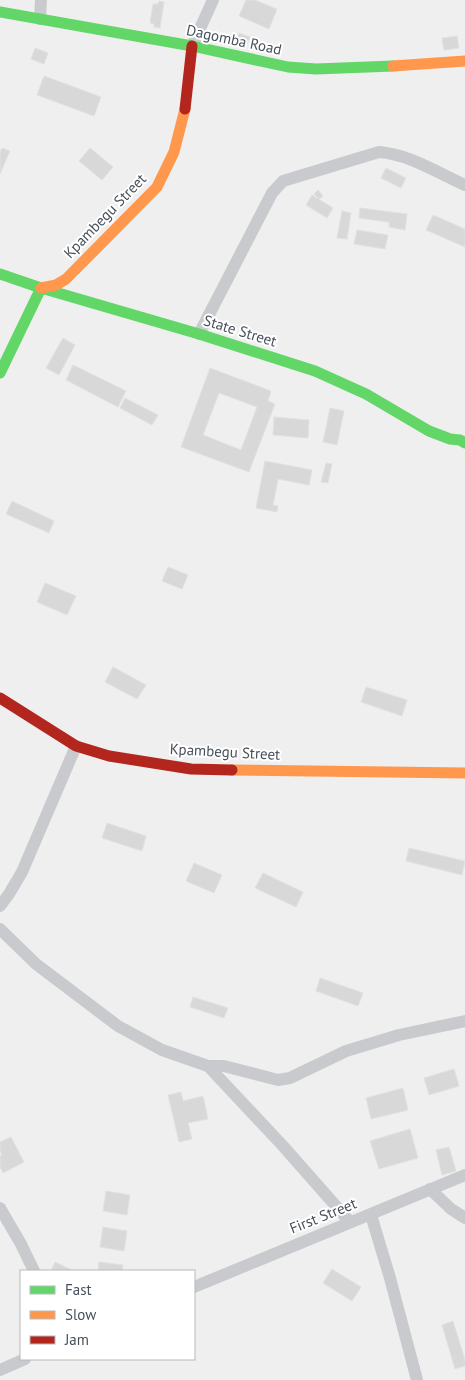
<svg xmlns="http://www.w3.org/2000/svg" width="465" height="1380" font-family="'PT Sans',sans-serif">
	<rect width="100%" height="100%" fill="#efefef"/>
	<g fill="#d8d8d9" stroke="#e0e1e2" fill-rule="evenodd">
		<path d="M246 0H255L277 9 269 29 239 16Z"/>
		<path d="M159 1 164 2 160 28 154 27V24L150 23 153 4H158Z"/>
		<path d="M239 33 250 37 246 46 236 42Z"/>
		<path d="M457 36 459 48 444 50 442 38Z"/>
		<path d="M35 48 48 53 44 64 31 59Z"/>
		<path d="M44 76 101 97 94 116 37 95Z"/>
		<path d="M2 148 10 151 0 174V152Z"/>
		<path d="M90 148 113 167 102 180 79 161Z"/>
		<path d="M386 168 406 178 401 188 381 178Z"/>
		<path d="M318 190 323 196 319 199 314 194Z"/>
		<path d="M312 195 333 208 327 218 306 205Z"/>
		<path d="M360 208 407 214 405 230 389 227V222L359 218Z"/>
		<path d="M342 211 351 213 347 239 337 238Z"/>
		<path d="M433 215 465 229V247L426 230Z"/>
		<path d="M357 230 388 235 385 249 354 244Z"/>
		<path d="M63 338 75 345 59 375 46 368Z"/>
		<path d="M73 365 126 391 118 407 66 380Z"/>
		<path d="M210 368 271 391 268 401 275 404 249 472 181 447ZM219 393 257 407 241 450 203 435Z"/>
		<path d="M125 398 158 415 152 425 120 408Z"/>
		<path d="M330 408 344 411 337 445 323 442Z"/>
		<path d="M274 417 309 420 308 438 273 435Z"/>
		<path d="M265 461 312 470 309 485 278 479 273 505 278 506 277 512 256 508Z"/>
		<path d="M326 463 332 464 328 483 321 482Z"/>
		<path d="M12 501 54 521 49 533 6 514Z"/>
		<path d="M168 567 188 575 182 589 162 581Z"/>
		<path d="M45 583 76 596 67 615 37 602Z"/>
		<path d="M113 667 146 685 137 699 105 682Z"/>
		<path d="M366 687 407 700 402 716 361 702Z"/>
		<path d="M107 823 146 836 142 851 102 838Z"/>
		<path d="M409 848 465 861 462 875 406 861Z"/>
		<path d="M194 863 222 875 214 893 186 881Z"/>
		<path d="M263 873 303 892 296 907 255 888Z"/>
		<path d="M320 978 363 993 358 1006 316 991Z"/>
		<path d="M193 997 228 1008 224 1018 190 1007Z"/>
		<path d="M454 1069 459 1086 429 1095 424 1078Z"/>
		<path d="M403 1088 408 1110 371 1119 366 1098Z"/>
		<path d="M181 1092 183 1101 203 1096 208 1119 188 1123 192 1139 179 1142 168 1095Z"/>
		<path d="M410 1129 418 1158 379 1169 370 1141Z"/>
		<path d="M11 1137 24 1162 3 1173 0 1167V1156L2 1155 0 1151V1142Z"/>
		<path d="M449 1147 456 1171 442 1175 436 1150Z"/>
		<path d="M106 1191 130 1195 127 1215 103 1211Z"/>
		<path d="M103 1227 127 1231 124 1251 100 1247Z"/>
		<path d="M55 1262 74 1271H51Z"/>
		<path d="M99 1262 123 1265 122 1271H98Z"/>
		<path d="M332 1269 361 1287 352 1301 323 1283Z"/>
		<path d="M453 1321 465 1360V1366L455 1369 442 1325Z"/>
	</g>
	<g fill="none" stroke-linecap="round" stroke-linejoin="round">
		<g stroke="#c9cacd" stroke-width="12">
			<path d="M40 19 41 0"/>
			<path d="M192 46 213 0"/>
			<path d="M199 334 272 193 283 181 379 152C409 154 438 173 465 185"/>
			<path d="M0 906 9 894 22 872 76 746"/>
			<path d="M0 929 36 964 118 1026 162 1050 208 1066 283 1146 350 1222"/>
			<path d="M208 1066H224L278 1080 290 1078 346 1051 399 1035 465 1021"/>
			<path d="M430 1189 451 1209 465 1218"/>
			<path d="M0 1208 21 1244 34 1271"/>
			<path d="M371 1215 390 1278 417 1380"/>
			<path d="M194 1287 465 1175"/>
			<path d="M0 1370 25 1359"/>
		</g>
		<g stroke="#63d668" stroke-width="11">
			<path d="M0 12 192 46 288 67 316 69 393 66"/>
			<path d="M0 274 41 288 199 334 315 371 366 394 429 431 450 439 460 440 465 443"/>
			<path d="M0 373 41 288"/>
		</g>
		<g stroke="#ff974d" stroke-width="11">
			<path d="M393 66 465 61"/>
			<path d="M41 288 56 285 66 279 157 187 174 152 185 109"/>
			<path d="M232 770 465 773"/>
		</g>
		<g stroke="#b3261e" stroke-width="11">
			<path d="M185 109 192 46"/>
			<path d="M0 698 76 746 109 756 191 769 232 770"/>
		</g>
	</g>
	<g text-anchor="middle" stroke-width="4" stroke-linejoin="round" paint-order="stroke">
		<g font-size="15" fill="#47505a" stroke="#fff">
			<text transform="translate(234 40) rotate(12)" y="5">Dagomba Road</text>
			<text transform="translate(105 216) rotate(-46)" y="5">Kpambegu Street</text>
			<text transform="translate(240 331) rotate(17)" y="5">State Street</text>
			<text transform="translate(225 752) rotate(3)" y="5">Kpambegu Street</text>
			<text transform="translate(323 1216) rotate(-22)" y="5">First Street</text>
		</g>
	</g>
	<rect x="20" y="1270" width="175" height="90" fill="#ffffff" stroke="#b5b9bd"/>
	<rect x="30" y="1286" width="25" height="8" fill="#63d668" stroke="#b5b9bd"/>
	<text x="65" y="1295" font-size="15" fill="#47505a">Fast</text>
	<rect x="30" y="1311" width="25" height="8" fill="#ff974d" stroke="#b5b9bd"/>
	<text x="65" y="1320" font-size="15" fill="#47505a">Slow</text>
	<rect x="30" y="1336" width="25" height="8" fill="#b3261e" stroke="#b5b9bd"/>
	<text x="65" y="1345" font-size="15" fill="#47505a">Jam</text>
</svg>
